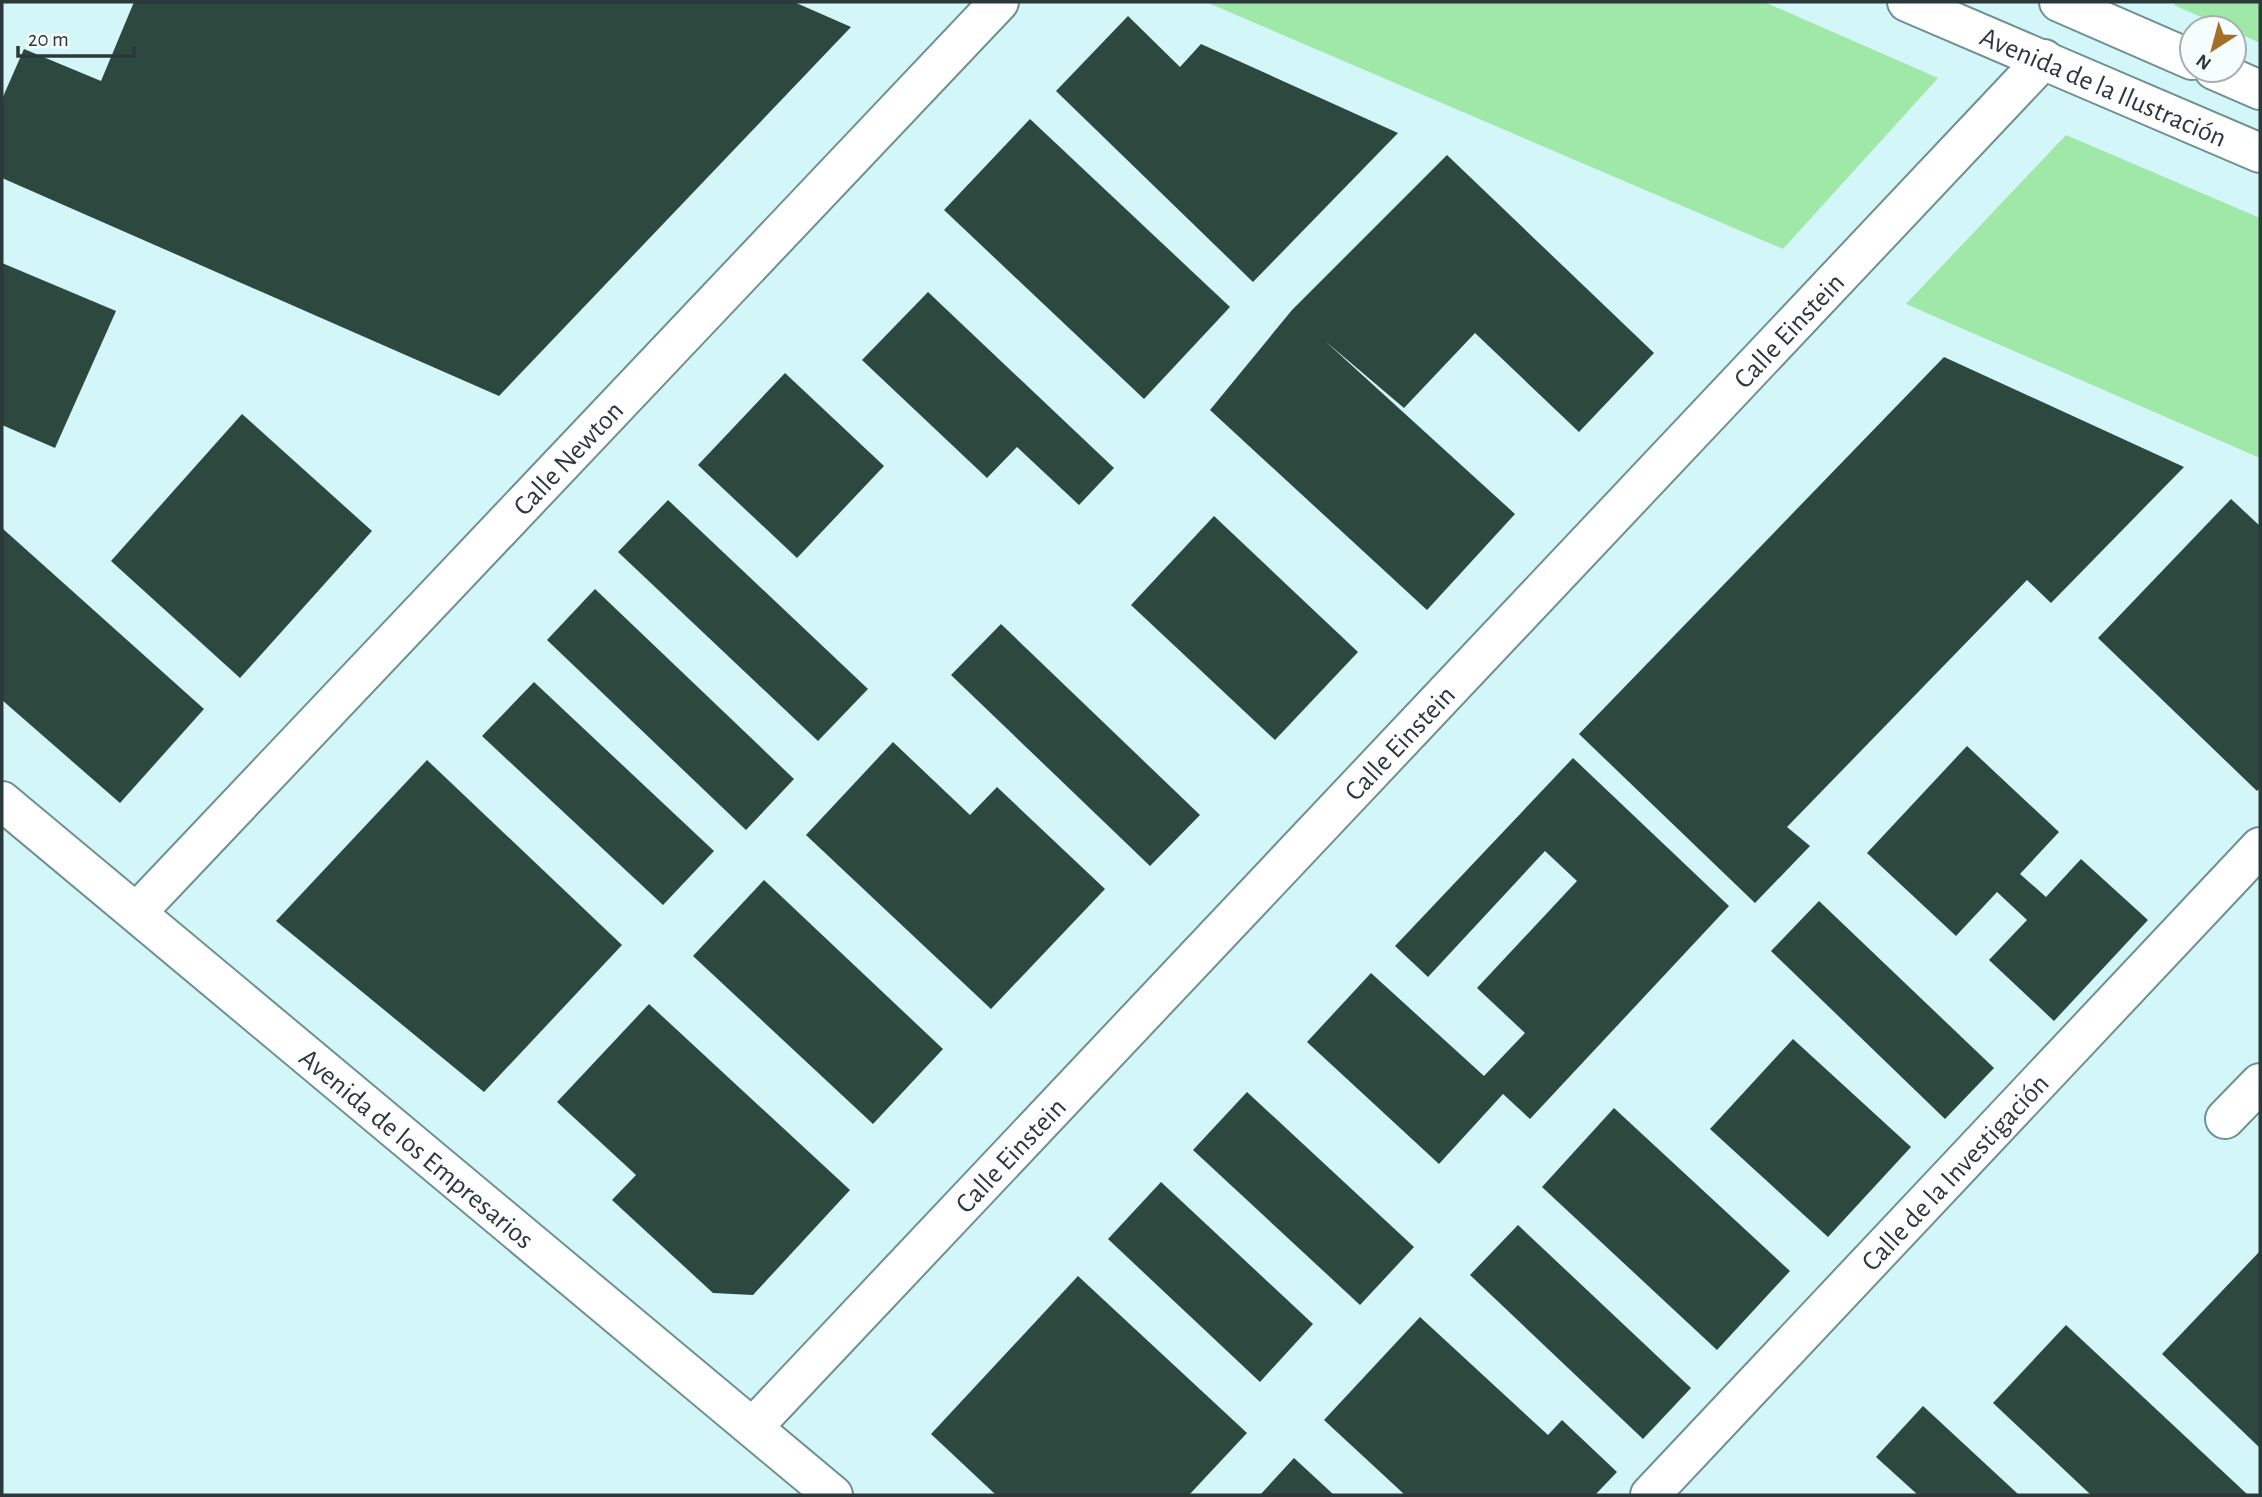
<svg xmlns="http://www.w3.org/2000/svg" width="2262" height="1497" font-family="'Alegreya Sans',sans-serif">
	<rect width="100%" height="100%" fill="#d3f6f8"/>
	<g fill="#9fe8a7">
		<path d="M1206 2H1764L1938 78 1783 249Z"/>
		<path d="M2177 2H2260V43L2234 31V28H2226L2174 5Z"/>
		<path d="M2066 135 2260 218V458L1906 304Z"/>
	</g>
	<g fill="#2c483f">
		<path d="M134 2H794L851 27 499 396 2 178V99L24 49 101 81Z"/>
		<path d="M1128 16 1180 67 1201 44 1398 133 1253 282 1056 91Z"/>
		<path d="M1030 119 1230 307 1144 399 944 210Z"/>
		<path d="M1447 155 1654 353 1579 432 1475 333 1404 408 1325 341 1515 514 1427 610 1210 410 1292 310Z"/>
		<path d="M2 263 116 311 55 448 2 425Z"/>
		<path d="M928 292 1114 468 1079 505 1017 447 987 478 862 360Z"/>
		<path d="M1944 357 2184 467 2051 603 2027 580 1787 827 1810 846 1755 903 1579 734Z"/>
		<path d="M785 373 884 466 797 558 698 465Z"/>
		<path d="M242 414 372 531 240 678 111 561Z"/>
		<path d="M2231 499 2260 526V788L2257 791 2098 638Z"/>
		<path d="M668 500 868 689 818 741 618 552Z"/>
		<path d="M1214 516 1358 652 1275 740 1131 605Z"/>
		<path d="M2 528 204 709 120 803 2 700Z"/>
		<path d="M595 589 794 779 746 830 547 640Z"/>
		<path d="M1001 624 1200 815 1150 866 951 675Z"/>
		<path d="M534 682 714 851 663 905 482 736Z"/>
		<path d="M893 742 970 815 997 787 1105 889 991 1009 806 835Z"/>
		<path d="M1967 746 2059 832 2020 874 2046 897 2081 859 2148 920 2054 1021 1989 960 2027 920 1997 892 1956 936 1867 853Z"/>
		<path d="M1573 758 1729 906 1530 1119 1503 1094 1439 1164 1307 1042 1371 973 1484 1076 1525 1033 1477 988 1577 881 1545 851 1428 977 1395 946Z"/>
		<path d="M427 760 622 945 484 1092 276 921Z"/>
		<path d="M764 880 943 1049 873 1124 693 956Z"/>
		<path d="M1819 901 1994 1068 1945 1119 1771 951Z"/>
		<path d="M649 1004 850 1190 753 1295 713 1293 612 1200 636 1175 557 1102Z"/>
		<path d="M1793 1039 1911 1147 1828 1237 1710 1129Z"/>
		<path d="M1247 1092 1414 1247 1360 1305 1193 1150Z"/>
		<path d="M1614 1108 1790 1271 1717 1350 1542 1187Z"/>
		<path d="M1161 1182 1313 1324 1260 1382 1108 1239Z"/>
		<path d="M1518 1225 1691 1388 1643 1439 1470 1275Z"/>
		<path d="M2260 1251V1448L2162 1354Z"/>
		<path d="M1078 1276 1247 1433 1189 1495H996L931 1434Z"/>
		<path d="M1420 1317 1548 1435 1562 1420 1617 1472 1595 1495H1405L1324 1420Z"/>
		<path d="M2066 1325 2248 1495H2091L1993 1403Z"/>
		<path d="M1923 1406 2019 1495H1918L1876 1457Z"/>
		<path d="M1294 1458 1334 1495H1260Z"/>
	</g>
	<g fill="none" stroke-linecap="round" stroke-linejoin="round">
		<defs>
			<g id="minor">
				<path id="s1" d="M1907 2 2260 153"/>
				<path d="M2059 2 2192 60"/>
				<path d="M2214 70 2260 90"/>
				<path id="s2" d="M2 801 833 1495"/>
				<path id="s3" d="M137 912 999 2"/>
				<path d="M2225 1119 2260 1083"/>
				<path id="s4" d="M754 1426 2044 59"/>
				<path id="s5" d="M1650 1495 2260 847"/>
			</g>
		</defs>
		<use href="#minor" stroke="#6f9092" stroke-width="42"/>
		<use href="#minor" stroke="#fff" stroke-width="38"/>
	</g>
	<g text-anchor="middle" stroke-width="7" stroke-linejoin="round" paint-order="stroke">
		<g font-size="28" fill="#2b393a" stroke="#f6fdfd">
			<text dy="10" stroke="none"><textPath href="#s1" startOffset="214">Avenida de la Ilustración</textPath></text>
			<text dy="10" stroke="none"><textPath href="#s4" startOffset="1507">Calle Einstein</textPath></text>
			<text dy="10" stroke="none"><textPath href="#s3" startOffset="626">Calle Newton</textPath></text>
			<text dy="10" stroke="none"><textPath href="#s4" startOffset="940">Calle Einstein</textPath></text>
			<text dy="10" stroke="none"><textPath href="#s2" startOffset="541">Avenida de los Empresarios</textPath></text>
			<text dy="10" stroke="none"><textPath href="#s4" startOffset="373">Calle Einstein</textPath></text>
			<text dy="10" stroke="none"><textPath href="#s5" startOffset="444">Calle de la Investigación</textPath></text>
		</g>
	</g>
	<rect width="2262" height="1497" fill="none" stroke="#2b393a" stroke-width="7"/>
	<g transform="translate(2213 49) rotate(216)"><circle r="33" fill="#f6fdfd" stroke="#a5afaf" stroke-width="2"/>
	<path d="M0-5L12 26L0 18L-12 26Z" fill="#a46f29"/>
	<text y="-10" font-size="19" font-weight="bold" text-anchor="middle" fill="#2b393a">N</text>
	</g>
	<path d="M18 46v10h116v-10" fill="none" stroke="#2b393a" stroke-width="3.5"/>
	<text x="28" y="46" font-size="21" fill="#2b393a" stroke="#f6fdfd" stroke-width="5" paint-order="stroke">20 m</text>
</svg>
